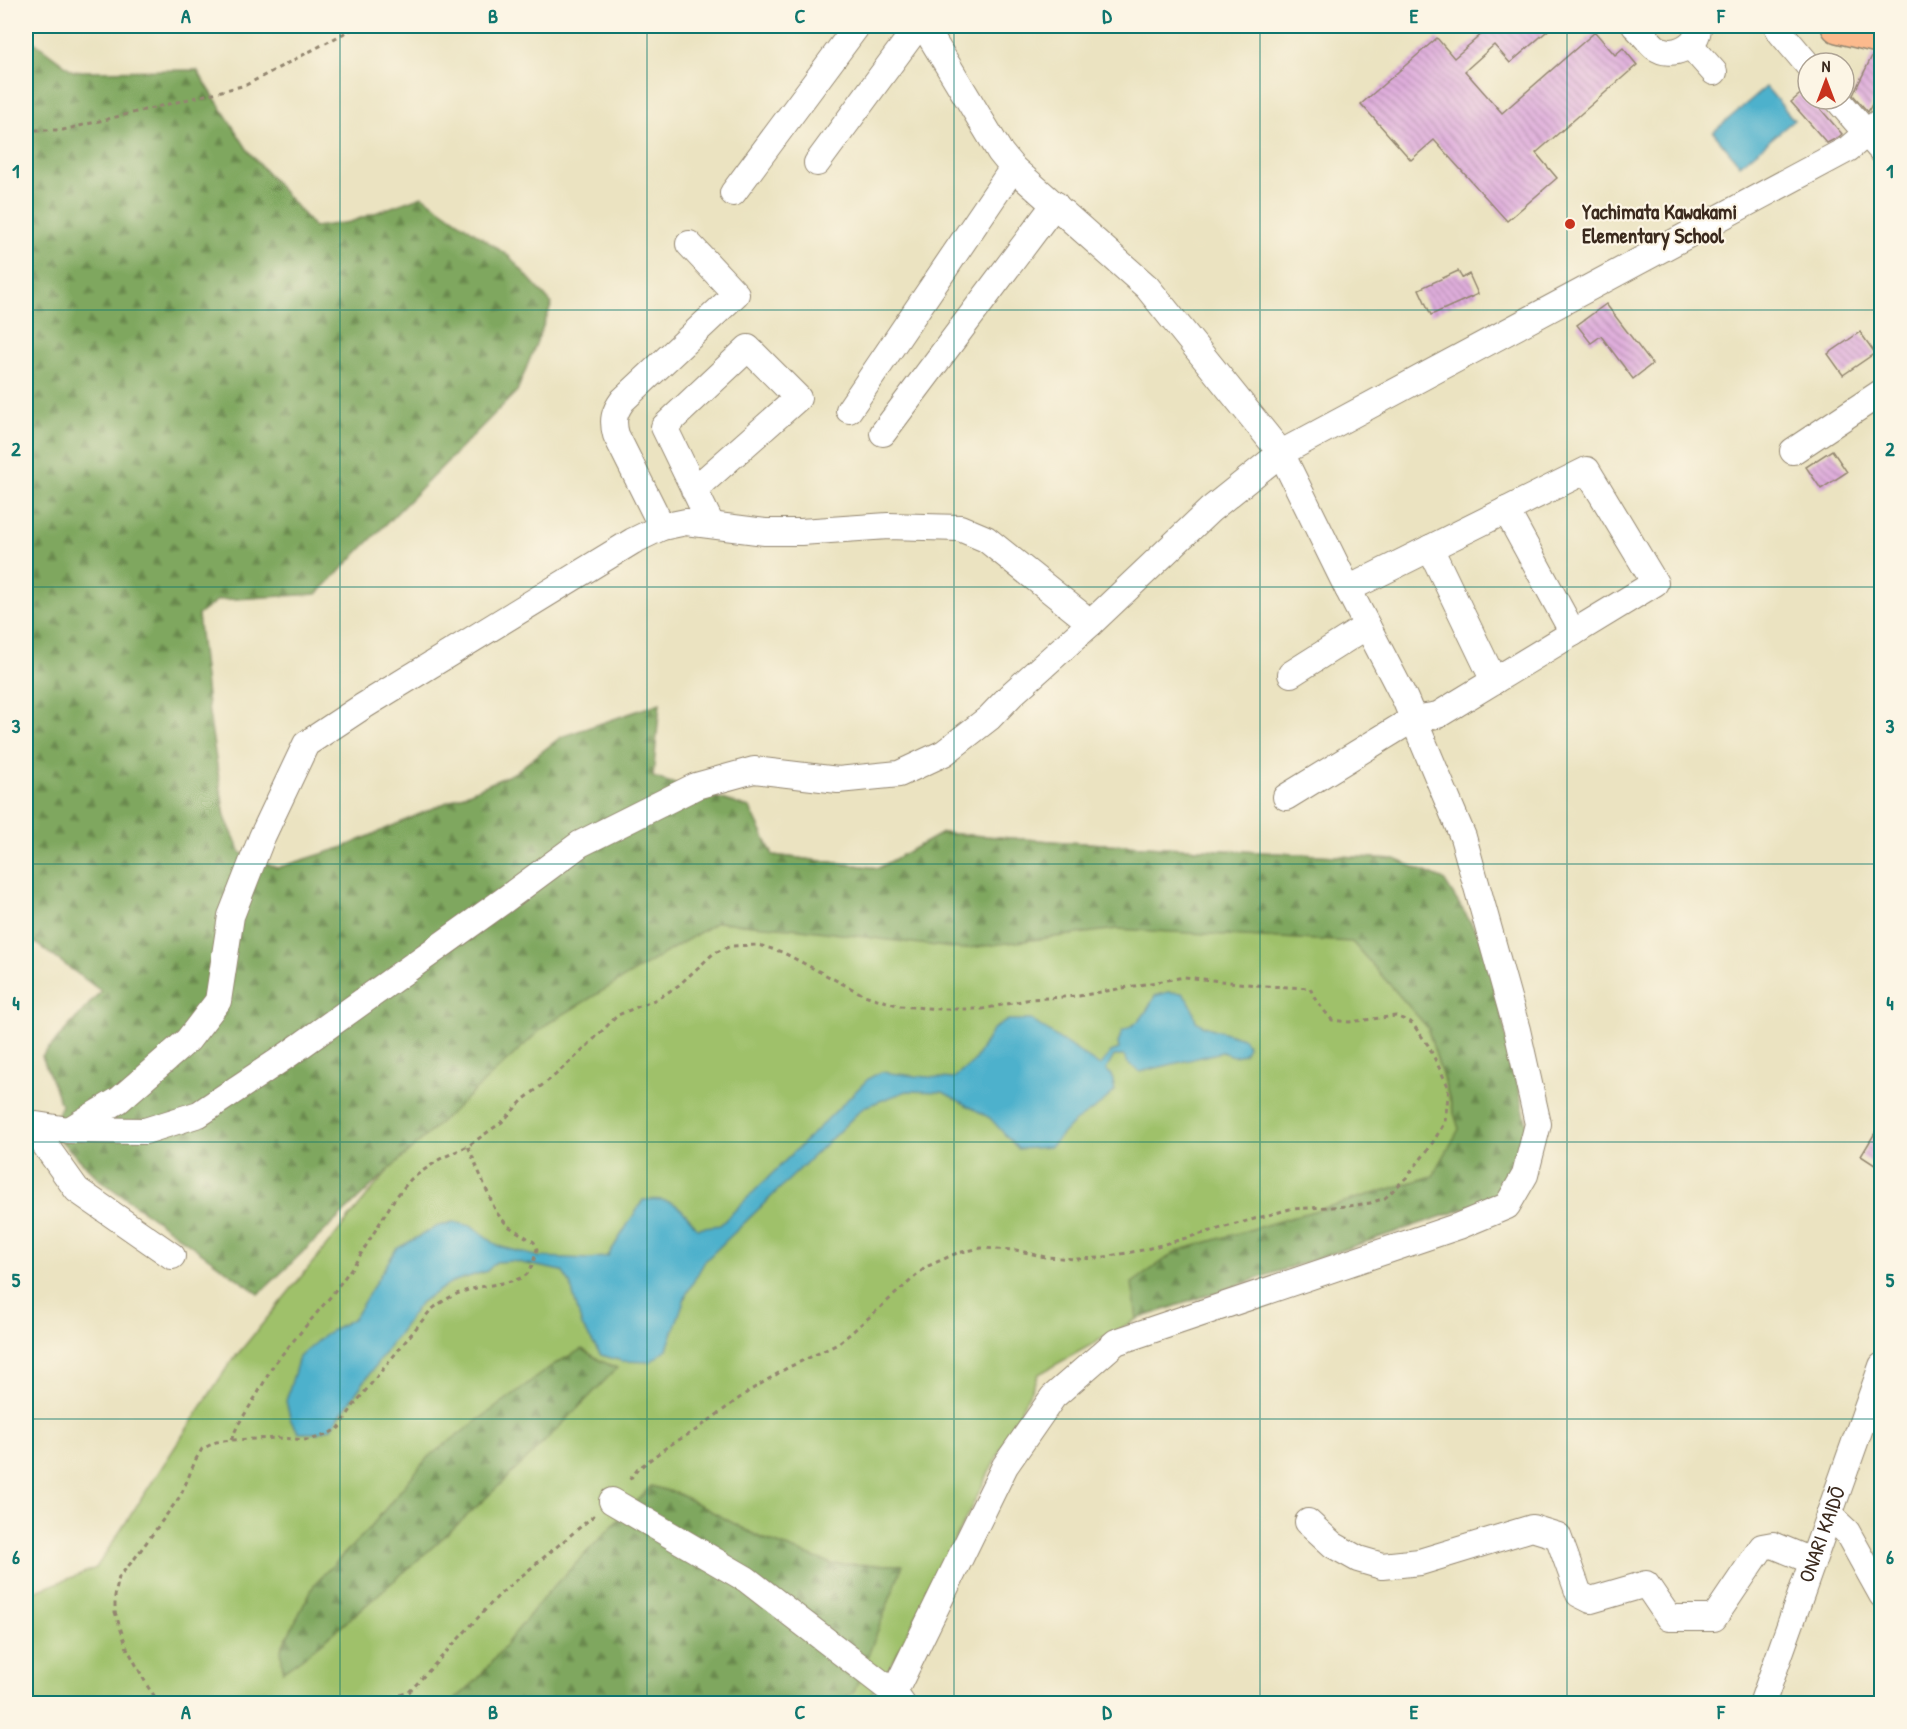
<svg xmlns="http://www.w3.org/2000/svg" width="1907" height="1729" font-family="'Patrick Hand',sans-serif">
	<defs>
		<pattern id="forest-firs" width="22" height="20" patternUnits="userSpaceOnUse" patternTransform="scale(1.5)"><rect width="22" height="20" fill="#7fa75e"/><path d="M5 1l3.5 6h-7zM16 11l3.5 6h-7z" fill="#69884d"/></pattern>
		<pattern id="building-back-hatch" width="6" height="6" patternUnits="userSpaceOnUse" patternTransform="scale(1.5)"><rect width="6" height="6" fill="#dfaedc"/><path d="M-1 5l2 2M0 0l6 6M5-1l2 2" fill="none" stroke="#b68eb2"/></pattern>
	</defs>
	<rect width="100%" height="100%" fill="#fcf5e5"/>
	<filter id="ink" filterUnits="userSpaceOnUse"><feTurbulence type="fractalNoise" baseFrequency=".0167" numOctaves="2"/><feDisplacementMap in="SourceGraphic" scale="12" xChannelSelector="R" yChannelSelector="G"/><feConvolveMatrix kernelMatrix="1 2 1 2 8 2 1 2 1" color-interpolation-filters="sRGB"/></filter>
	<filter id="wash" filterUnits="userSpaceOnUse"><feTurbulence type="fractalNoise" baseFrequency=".008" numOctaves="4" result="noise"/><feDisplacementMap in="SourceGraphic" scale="24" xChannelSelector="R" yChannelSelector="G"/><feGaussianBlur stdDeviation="1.35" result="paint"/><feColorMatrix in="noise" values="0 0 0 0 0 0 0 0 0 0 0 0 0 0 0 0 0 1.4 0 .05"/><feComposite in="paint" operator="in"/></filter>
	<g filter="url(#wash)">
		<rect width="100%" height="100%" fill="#ebe3c1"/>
		<path fill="#9fc16a" stroke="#6d7644" stroke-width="1.5" d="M942 833 1065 842 1395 859 1444 880 1487 1201 1137 1319 1039 1374 890 1668 864 1703 26 1704V1595L96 1568 228 1366 562 958 773 855 879 868Z"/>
		<g fill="url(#forest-firs)" stroke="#5d683e" stroke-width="1.5">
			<path d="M26 36 73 71 197 70 249 152 314 227 350 222 422 196 510 257 552 304 517 391 317 594 218 600 198 615 209 714 225 817 241 853 277 868 344 847 514 773 561 737 660 703 653 777 750 808 773 855 879 868 942 833 1065 842 1395 859 1444 880 1485 945 1528 1129 1509 1182 1487 1201 1137 1319 1132 1283 1177 1251 1433 1176 1459 1129 1427 1027 1352 942 1117 929 961 949 800 929 717 922 547 1024 378 1180 259 1294 100 1180 52 1132 61 1105 42 1056 101 991 26 936Z"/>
			<path d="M582 1349 601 1361 617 1368C544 1444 469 1517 389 1585 354 1615 321 1646 283 1671L281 1649 315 1583 368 1530 428 1457 553 1365Z"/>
			<path d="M651 1486 679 1494 759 1537 832 1564 903 1565 854 1692 836 1703 794 1704 774 1701 772 1704H450L477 1680 549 1591Z"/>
		</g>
		<g fill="#4db1cc" stroke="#446e75" stroke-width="1.5">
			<path d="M1766 87 1794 120 1740 165 1713 132Z"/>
			<path d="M1168 992 1182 993 1191 1004 1196 1021 1204 1026 1243 1038 1248 1046 1244 1054 1234 1056 1222 1052 1140 1072 1128 1063 1124 1056H1114L1106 1070 1112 1075 1115 1091 1097 1107 1072 1124 1050 1147 1018 1149 990 1118 943 1092 907 1091 864 1107 705 1261 686 1295 667 1349 650 1362 622 1361 601 1355 582 1326 570 1283 562 1271 512 1261 496 1262 487 1271 452 1282 421 1302 331 1428 317 1433H299L291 1421 286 1401 299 1357 325 1334 354 1318 396 1249 436 1227 453 1222 472 1226 498 1246 539 1257 591 1259 608 1256 643 1200C673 1197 680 1205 697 1228L720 1225 869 1078 881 1072 916 1076 953 1079 974 1061 993 1029 1008 1020H1031L1100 1066 1111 1052 1119 1049 1118 1043 1122 1031C1142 1022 1145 1014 1155 996Z"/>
		</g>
		<g id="blocks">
			<g fill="url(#building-back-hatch)">
				<path d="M1491 26H1553L1510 63 1494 45 1465 71 1502 113 1595 32 1615 55 1623 48 1637 65 1536 153 1557 178 1507 221 1434 140 1411 160 1361 104 1437 38 1454 58Z"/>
				<path d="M1873 54 1881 55V86L1868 112 1853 95Z"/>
				<path d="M1805 90 1808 94V99H1812L1842 134 1839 137 1827 143 1791 102Z"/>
				<path d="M1458 271 1462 278 1469 274 1478 294 1431 315 1419 289Z"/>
				<path d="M1606 304 1652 364 1633 379 1601 336 1591 343 1577 325Z"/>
				<path d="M1860 332 1875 353 1843 375 1828 354Z"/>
				<path d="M1832 450 1847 472 1821 489 1806 467Z"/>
				<path d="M1881 1123V1169L1861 1156Z"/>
			</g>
		</g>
	</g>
	<g filter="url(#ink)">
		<use href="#blocks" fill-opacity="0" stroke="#938670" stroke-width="1.5"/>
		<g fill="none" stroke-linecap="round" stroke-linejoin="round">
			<defs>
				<g id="minor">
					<path d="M1635 26C1642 32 1648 41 1655 47 1671 59 1699 47 1698 26"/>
					<path d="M1777 26 1781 33 1808 65"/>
					<path d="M1690 45 1714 72"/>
					<path d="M1837 99 1882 151"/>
					<path d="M817 163 918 26"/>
					<path d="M733 193 857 26"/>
					<path d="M849 410 1013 168"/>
					<path d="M883 433 1055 204"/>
					<path d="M1793 451 1882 392"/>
					<path d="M694 490 798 398 748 348 664 427 711 524"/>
					<path d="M1506 510 1573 633"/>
					<path d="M662 527 616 435C612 420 614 412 623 400L736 294 689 244"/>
					<path d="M1430 548 1494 681"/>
					<path d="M1291 674 1367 626"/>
					<path d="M1286 797 1413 719 1438 715 1655 583 1587 470 1348 589"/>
					<path d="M26 1121 30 1124 77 1190 172 1256"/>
					<path d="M30 1124 69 1130 145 1131 199 1114 289 1054 503 901 580 844 696 786 754 770 838 780 899 774 944 753 989 718 1013 693 1091 623 1210 510 1281 453 1848 149 1882 120"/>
					<path d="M69 1130 119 1100 188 1040 218 1001 231 916 262 837 306 744 362 707 633 541 662 527 686 522 765 532H801L888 526 960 528 986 539 1091 623"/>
					<path d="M612 1501 746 1579 894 1693 902 1704"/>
					<path d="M1829 1515 1847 1532 1882 1595"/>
					<path d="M1308 1522 1333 1545 1358 1559 1382 1566 1420 1562 1532 1528 1558 1536 1579 1594 1591 1600 1646 1584 1669 1618H1714L1762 1547 1773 1545 1812 1561"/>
					<path d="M894 1693 1005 1466 1053 1397 1116 1342 1459 1226 1507 1206 1525 1175 1538 1124 1517 1030 1463 837 1405 699 1348 589 1281 453 1147 287 1013 168 1000 152 924 26"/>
					<path id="s1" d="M1762 1704 1882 1366"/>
				</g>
				<path id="major" d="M1838 26 1882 37"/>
			</defs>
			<use href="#minor" stroke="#938670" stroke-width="28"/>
			<use href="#major" stroke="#938670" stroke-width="36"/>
			<g stroke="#938670" stroke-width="3" stroke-dasharray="4.5 4.5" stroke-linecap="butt">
				<path d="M26 130H63L246 85 358 26"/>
				<path d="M231 1440 238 1425 258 1393 274 1364 331 1296 356 1262 395 1198 411 1179 440 1159 468 1146 502 1122 524 1099 553 1077 581 1052 618 1015 659 998 679 985 714 953 731 946 759 945 782 952 864 995 900 1006 940 1009H983L1031 999 1079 996 1184 977 1265 986 1310 988 1316 1001 1332 1020 1349 1022 1396 1016 1412 1023 1428 1045 1449 1088 1445 1122 1430 1147 1407 1177 1385 1198 1370 1203 1349 1206 1290 1209 1143 1250 1099 1258 1076 1259 1045 1257 1016 1250 981 1248 957 1253 926 1267 850 1334 836 1345 787 1368 749 1391 696 1430 668 1446 638 1469 627 1483"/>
				<path d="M160 1704 148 1687 127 1648 115 1612V1596L119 1577 135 1558 181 1495 196 1459 202 1449 216 1442 231 1440 278 1438 309 1440 326 1435 339 1428 354 1405 430 1311C444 1299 458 1292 476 1288 488 1285 518 1282 526 1275 533 1268 534 1258 537 1249L534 1242 508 1226 496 1212 468 1146"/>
				<path d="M375 1704 409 1692 500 1594 597 1513"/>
			</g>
			<use href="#minor" stroke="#fff" stroke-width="26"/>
			<use href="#major" stroke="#fcba8d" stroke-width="33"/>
		</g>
	</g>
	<path fill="none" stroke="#0f766e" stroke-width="1.5" stroke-opacity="0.55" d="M340 26V1704M647 26V1704M954 26V1704M1260 26V1704M1567 26V1704M26 310H1882M26 587H1882M26 864H1882M26 1142H1882M26 1419H1882"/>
	<circle fill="#c8321e" stroke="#fcf5e5" stroke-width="2" cx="1570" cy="224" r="6"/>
	<g text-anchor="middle" stroke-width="4.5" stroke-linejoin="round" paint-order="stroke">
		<g font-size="21" font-weight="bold" fill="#3b2a1e" stroke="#fcf5e5" text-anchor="start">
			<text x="1582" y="219">Yachimata Kawakami<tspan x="1582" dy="24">Elementary School</tspan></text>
		</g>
		<g font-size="21" fill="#3b2a1e" stroke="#fcf5e5">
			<text dy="7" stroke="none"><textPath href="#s1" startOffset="180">ONARI KAIDŌ</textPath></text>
		</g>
	</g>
	<rect width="1907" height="1729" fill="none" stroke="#fcf5e5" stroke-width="66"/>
	<g transform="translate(1826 81)"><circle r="28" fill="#fcf5e5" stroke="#afa495" stroke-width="1.5"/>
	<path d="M0-4.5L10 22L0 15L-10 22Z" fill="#c8321e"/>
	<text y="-9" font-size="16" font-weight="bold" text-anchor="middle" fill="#3b2a1e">N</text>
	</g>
	<rect x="33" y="33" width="1841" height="1663" fill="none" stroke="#0f766e" stroke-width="2"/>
	<g font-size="20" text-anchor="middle" font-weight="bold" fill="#0f766e">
		<text x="186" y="23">A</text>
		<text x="493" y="23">B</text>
		<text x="800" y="23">C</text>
		<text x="1107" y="23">D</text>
		<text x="1414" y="23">E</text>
		<text x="1721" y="23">F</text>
		<text x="16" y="178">1</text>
		<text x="1890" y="178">1</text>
		<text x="16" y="456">2</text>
		<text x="1890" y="456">2</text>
		<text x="16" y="733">3</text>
		<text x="1890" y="733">3</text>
		<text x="16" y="1010">4</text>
		<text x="1890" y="1010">4</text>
		<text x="16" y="1287">5</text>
		<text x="1890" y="1287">5</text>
		<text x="16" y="1564">6</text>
		<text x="1890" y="1564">6</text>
		<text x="186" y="1719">A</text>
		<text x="493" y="1719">B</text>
		<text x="800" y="1719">C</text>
		<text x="1107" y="1719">D</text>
		<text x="1414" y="1719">E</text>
		<text x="1721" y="1719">F</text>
	</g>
</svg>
